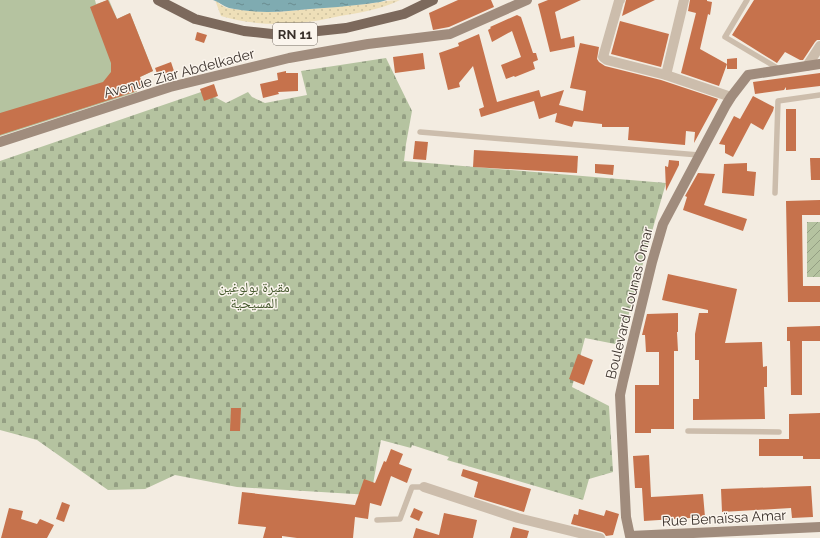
<svg xmlns="http://www.w3.org/2000/svg" width="820" height="538" font-family="Raleway,'Noto Naskh Arabic',sans-serif">
	<defs>
		<pattern id="sand-dots" width="8" height="8" patternUnits="userSpaceOnUse"><rect width="8" height="8" fill="#eedfb8"/><path d="M2 2h.1M6 6h.1" fill="none" stroke="#cdc09e" stroke-width="1.8" stroke-linecap="round"/></pattern>
		<pattern id="cemetery-stones" width="16" height="16" patternUnits="userSpaceOnUse"><rect width="16" height="16" fill="#b5c3a0"/><path d="M2 7V4a2 2 0 0 1 4 0v3zM10 15v-3a2 2 0 0 1 4 0v3z" fill="#949f83"/></pattern>
		<pattern id="garden-furrows" width="10" height="10" patternUnits="userSpaceOnUse"><rect width="10" height="10" fill="#b5c3a0"/><path d="M-1 1l2-2M0 10L10 0M9 11l2-2" fill="none" stroke="#949f83"/></pattern>
		<pattern id="water-ripples" width="26" height="14" patternUnits="userSpaceOnUse"><rect width="26" height="14" fill="#7fabb1"/><path d="M2 4q2-2 4 0t4 0M15 11q2-2 4 0t4 0" fill="none" stroke="#698c90"/></pattern>
	</defs>
	<rect width="100%" height="100%" fill="#f3ece1"/>
	<path fill="url(#sand-dots)" d="M215 0 221 5 227 8 240 10 266 12H278L366 4C377 3 388 0 400 0 381 9 360 13 340 16 329 18 318 21 307 22 278 26 248 24 221 16Z"/>
	<path fill="url(#cemetery-stones)" d="M386 58 412 111 406 144 404 161 666 183 655 221 620 345 585 338 572 387 609 406 613 472 589 479 583 500 447 460 449 457 412 445 411 448 381 440 371 495 237 487 175 475 145 489 108 490 37 440 0 430V161L204 91 226 103 248 92 252 97 265 103 307 95 301 71Z"/>
	<rect fill="url(#garden-furrows)" x="807" y="222" width="13" height="55"/>
	<path fill="#b5c3a0" d="M0 0H95L96 4 109 0 117 19 130 13 153 71 140 77 136 88 137 92 0 136Z"/>
	<path fill="url(#water-ripples)" d="M213 0H387L380 2 366 4C347 6 329 8 310 9 283 12 256 14 229 8 223 6 219 2 213 0Z"/>
	<g fill="#c6724c">
		<path d="M107 0H108L117 19 130 13 153 71 140 77 143 85 136 88 137 91 0 135V113L103 82 111 72V63L90 7Z"/>
		<path d="M458 0H491L494 7 449 27 433 30 429 13Z"/>
		<path d="M548 0H581L555 12 561 39 574 36 575 47 550 52 538 4Z"/>
		<path d="M626 0H655L622 16Z"/>
		<path d="M690 0H707V1L712 2 710 15 708 14 700 49 727 64 719 86 681 73 696 13 688 11Z"/>
		<path d="M754 0H820V40H817L815 42 803 60H800L785 52 777 63 732 35Z"/>
		<path d="M517 15 521 17 533 53H536L538 60 533 62 535 69 515 77 514 76 506 79 501 65 521 57 512 31 492 42 488 30 491 28 490 27Z"/>
		<path d="M620 21 669 34 661 67 611 54Z"/>
		<path d="M197 32 207 35 204 43 195 40Z"/>
		<path d="M479 34 497 102 539 90 541 97 564 90 559 105 583 111 586 91 570 88 580 43 599 47 597 59 599 62 605 66 661 80 718 99 694 143 695 132 686 131 685 145 628 140 629 127H602V124L574 121 572 127 555 122 557 113 539 119 534 101 481 117 479 109 484 107 473 66 459 83 460 87 448 90 439 53 459 46 458 43Z"/>
		<path d="M423 53 425 69 395 73 393 57Z"/>
		<path d="M737 58V69H727V59Z"/>
		<path d="M171 62 174 71 158 76 155 68Z"/>
		<path d="M286 71V73H298V91L278 92 279 94 263 98 260 84 278 80 277 73Z"/>
		<path d="M820 73V86L786 90V87L784 90 755 94 753 82Z"/>
		<path d="M214 84 218 96 204 101 200 89Z"/>
		<path d="M753 96 774 107 773 111 763 130 751 123 733 157 725 153V145L719 144 734 116 740 119Z"/>
		<rect x="786" y="109" width="10" height="42"/>
		<path d="M415 141 428 142 426 160 413 159Z"/>
		<path d="M474 150 578 156 577 173 473 167Z"/>
		<path d="M810 158H820V180H811Z"/>
		<path d="M669 160 679 161V165L666 191 665 166 668 167Z"/>
		<path d="M747 163V171L756 172 754 196 722 193 724 164Z"/>
		<path d="M595 164 614 165 613 175 595 173Z"/>
		<path d="M698 173 715 174 704 205 747 219 743 231 683 210 687 197 685 196Z"/>
		<path d="M820 200V215H802L803 286H820V302H788L786 201Z"/>
		<path d="M668 274 737 289 725 343 762 342 763 367 767 366V387H764L765 419 693 420V399H699V360H695V334L699 313H708V310L662 300Z"/>
		<path d="M678 313V332H677L678 351H674V429H651V433H635V385H659V352H646L645 335H642L647 314Z"/>
		<path d="M820 326V341H802V395H791L790 341H787V327Z"/>
		<path d="M578 354 593 360 584 385 569 379Z"/>
		<path d="M231 408H241L240 431H230Z"/>
		<path d="M820 413V459H803V456H759V439H789V414Z"/>
		<path d="M391 449 403 454 399 464 412 469 407 483 391 476 381 506 370 503 368 519 355 517 353 538H297L282 536V538H263L266 527 238 524 242 492 355 505 364 479 375 483 384 461 386 462Z"/>
		<path d="M649 455 651 497 703 494 705 517 644 521 642 488H635L633 456Z"/>
		<path d="M463 469 531 489 524 512 474 497 478 482 461 476Z"/>
		<path d="M811 486 813 517 792 518 791 508 722 512 721 489Z"/>
		<path d="M62 502 70 505 64 522 56 519Z"/>
		<path d="M9 508 23 511 21 519 37 524 40 519 54 525 47 538H1Z"/>
		<path d="M414 508 423 512 419 521 410 517Z"/>
		<path d="M579 509 604 516 606 510 619 514 613 535 606 536 604 533 602 532 571 524 574 514 578 515Z"/>
		<path d="M444 513 477 520 473 538H413L416 528 439 535Z"/>
		<path d="M513 527 529 531 527 538H510Z"/>
	</g>
	<g fill="none" stroke-linecap="round" stroke-linejoin="round">
		<g stroke="#ccbdac" stroke-width="5.5">
			<path d="M747 0 725 37 779 69"/>
			<path d="M420 132 699 155"/>
			<path d="M775 193 778 101 820 95"/>
			<path d="M688 431 779 432"/>
			<path d="M377 520 400 519 412 487H424"/>
		</g>
		<g stroke="#ccbdac" stroke-width="10">
			<path d="M620 0 619 1 603 57 607 60 666 75 731 97"/>
			<path d="M807 66 820 46"/>
			<path d="M666 75 684 0"/>
			<path d="M424 487 518 518 600 538"/>
		</g>
		<g stroke="#a08c7d" stroke-width="10">
			<path d="M820 64 748 75 731 97 726 105 663 224 652 262 623 381 620 395 626 517 630 536 820 527"/>
			<path d="M0 142 170 87 289 58 368 44 450 34 527 0"/>
		</g>
		<path stroke="#7c695c" stroke-width="10" d="M158 0 195 19 244 31 281 35 346 28 404 14 433 0"/>
	</g>
	<g text-anchor="middle" stroke-width="3" stroke-linejoin="round" paint-order="stroke">
		<rect fill="#fbf5ed" stroke="#746c65" stroke-width="1" x="273" y="23" width="44" height="22" rx="3"/>
		<g font-size="13" font-weight="bold" fill="#3a312b">
			<text x="295" y="39">RN 11</text>
		</g>
		<g font-size="14" fill="#3a312b" stroke="#fbf5ed">
			<text transform="translate(179 73) rotate(-15)" y="5">Avenue Ziar Abdelkader</text>
			<text transform="translate(629 303) rotate(-76)" y="5">Boulevard Lounas Omar</text>
			<text transform="translate(724 518) rotate(-3)" y="5">Rue Benaïssa Amar</text>
		</g>
		<g font-size="14" fill="#46592e" stroke="#fbf5ed">
			<text x="254" y="292">مقبرة بولوغين<tspan x="254" dy="16">المسيحية</tspan></text>
		</g>
	</g>
</svg>
